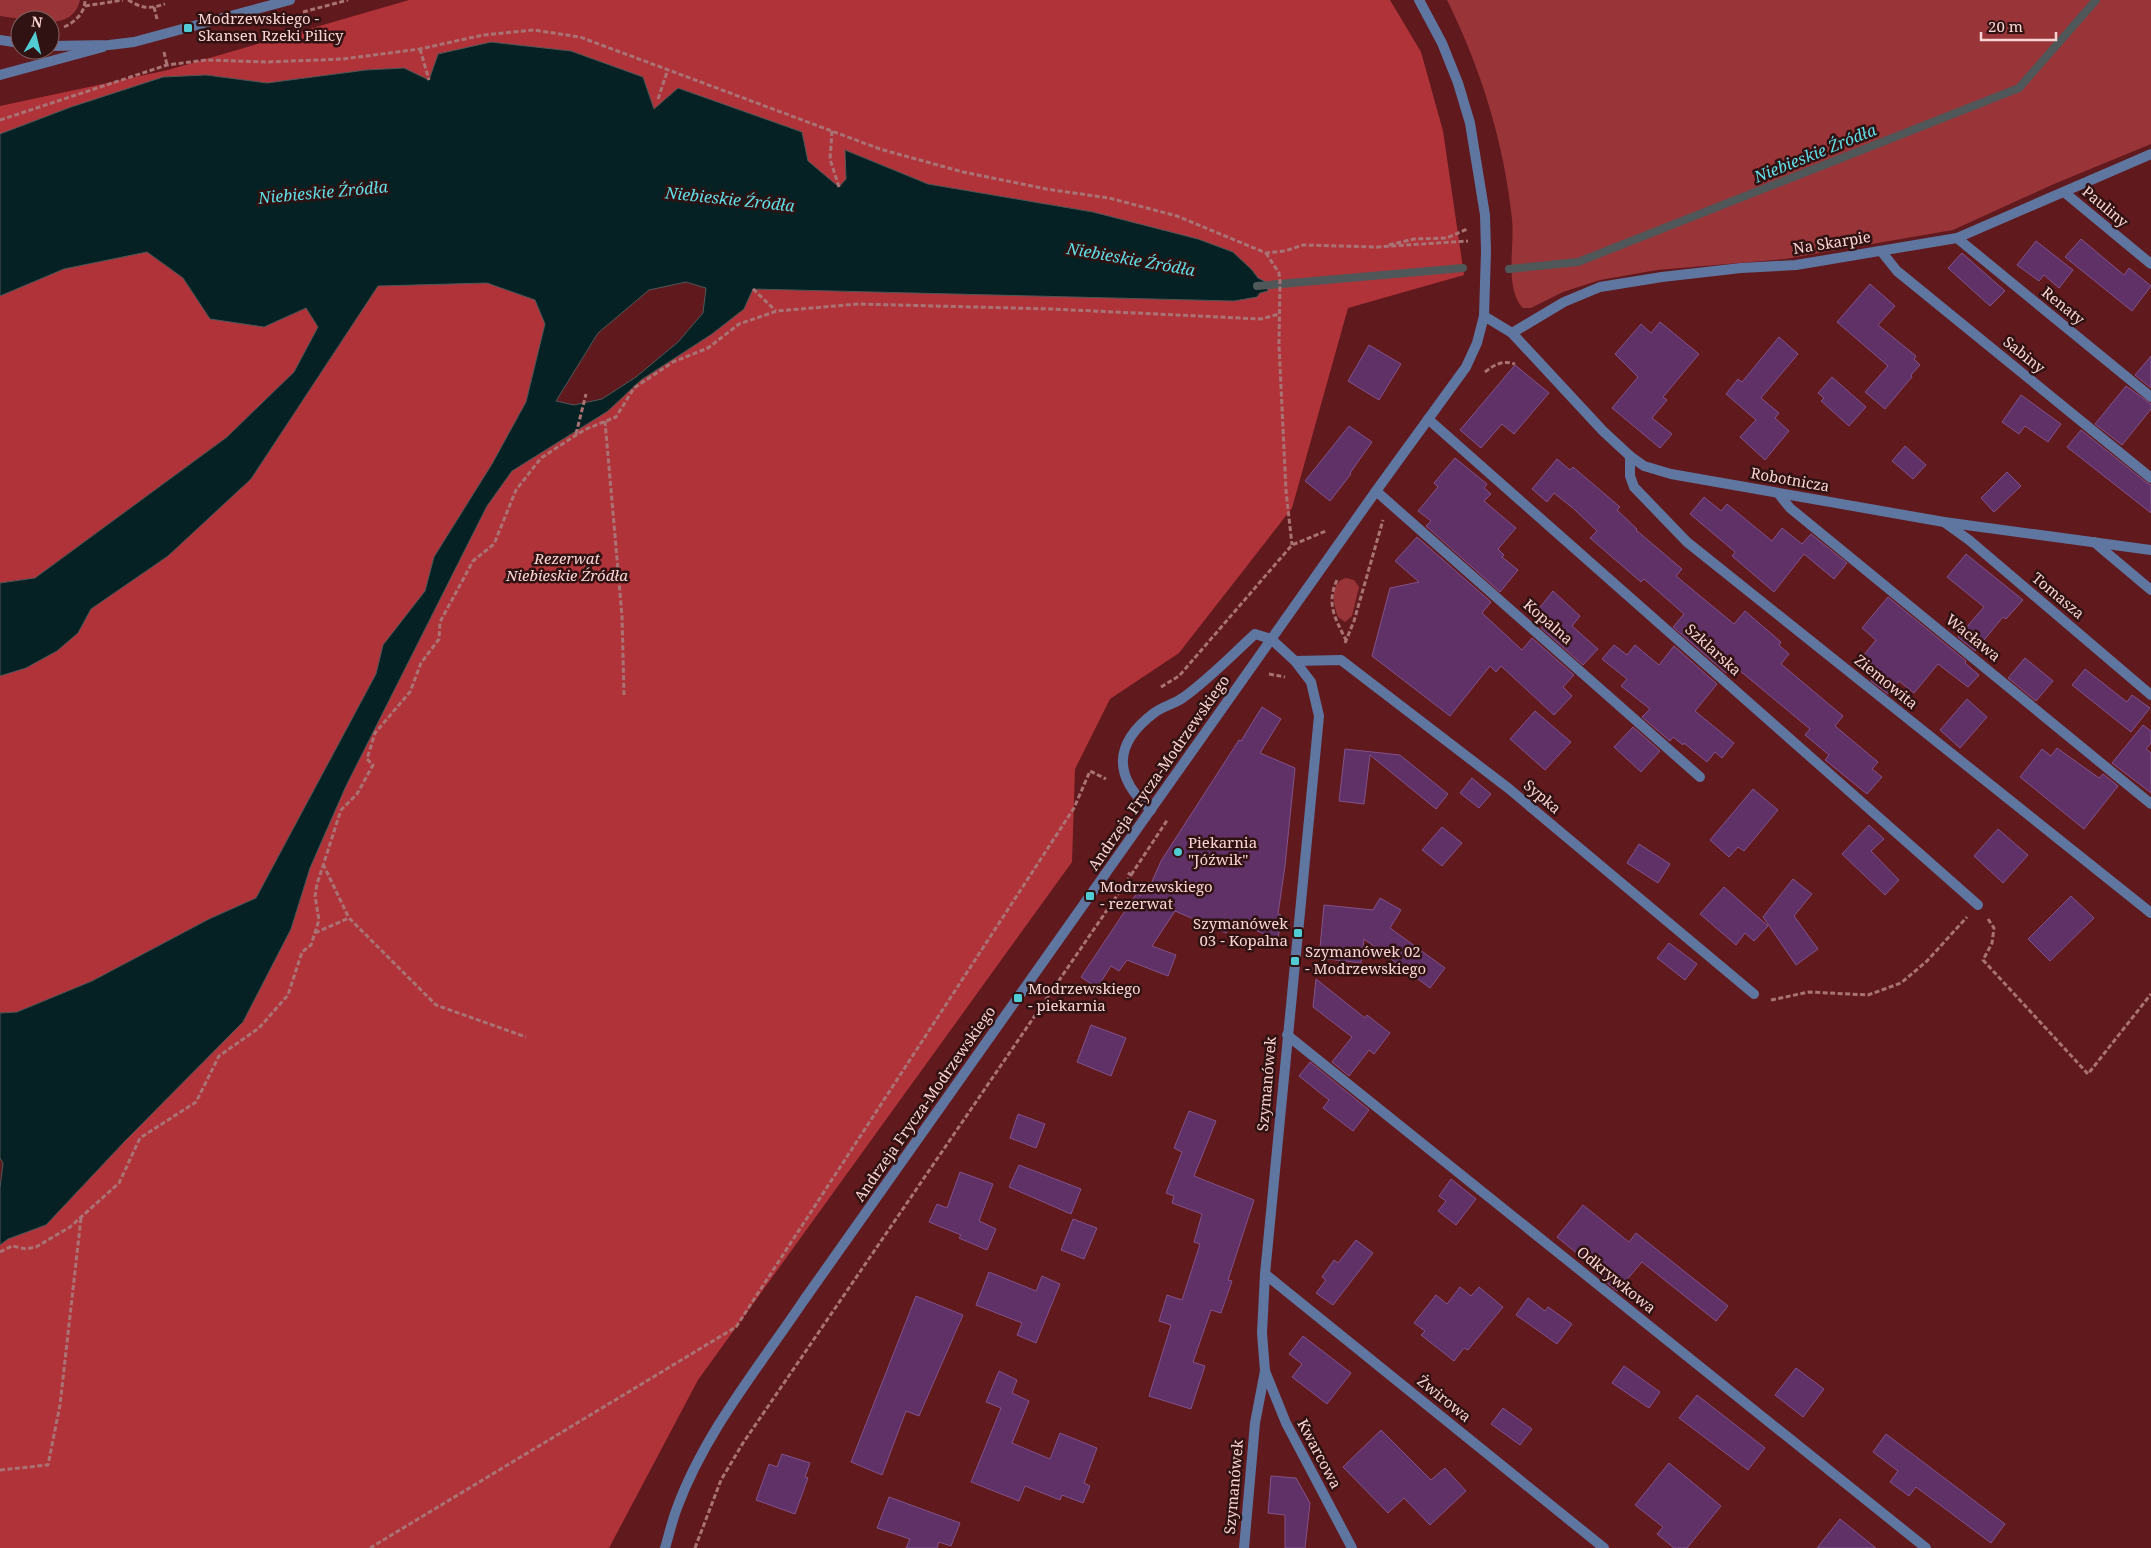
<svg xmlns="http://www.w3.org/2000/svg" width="2151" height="1548" font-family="'Noto Serif',serif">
	<rect width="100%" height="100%" fill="#60191d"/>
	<g fill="#993438">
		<path d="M0 0H80C76 16 66 21 50 22V20H28L0 16Z"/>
		<path d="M1447 0H2151V144L2054 184 1953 230 1785 259 1657 270 1600 280 1563 292 1531 308H1523C1504 288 1515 246 1512 219 1504 142 1481 69 1447 0Z"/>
		<path d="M1346 578 1354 580 1359 587 1352 616 1345 622 1338 617C1333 604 1329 583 1346 578Z"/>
	</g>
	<g fill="#b0333a">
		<path d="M409 0H1390L1421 52 1443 131 1464 275 1348 308 1292 508 1179 653 1110 699 1075 769 1072 862 698 1380 609 1548H0V1245L8 1239 46 1225 125 1141 291 929 310 868 346 786 487 506 512 471 608 411 641 380 712 334 744 309 753 289 1234 301 1268 290 1266 283 1258 278 1252 270 1093 212 928 184 845 150 846 179 839 187 808 161 654 109 429 80 404 68 366 70 267 83 206 75 71 107 0 134V106L168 70Z"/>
		<path d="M147 252 183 278 210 319 264 327 307 308 318 327 294 372 227 437 35 578 0 583V296L64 269Z"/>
		<path d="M422 283H487L535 300 545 324 526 402 492 464 434 557 425 591 384 645 376 674 256 898 209 919 92 981 17 1012 0 1013V676L26 668 78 633 91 609 168 556 251 479 378 286Z"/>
	</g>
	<path fill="#062123" stroke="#4f5758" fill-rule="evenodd" d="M491 42 571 51 643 77 654 109 678 88 802 132 808 161 839 187 846 179 845 150 928 184 1093 212 1198 239 1233 252 1252 270 1258 278 1266 282 1268 291 1260 293 1257 297 1234 301 753 289 744 309 712 334 641 380 608 411 512 471 487 506 346 786 310 868 291 929 243 1022 125 1141 46 1225 8 1239 0 1245V1188L3 1163 0 1158V1013L17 1012 92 981 209 919 256 898 376 674 383 645 425 591 434 557 492 464 526 402 545 324 535 300 487 283 378 286 251 479 168 556 91 609 78 633 57 651 26 668 0 676V583L35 578 227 437 294 372 318 327 306 308 264 327 210 319 183 278 147 252 64 269 0 296V134L71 107 163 77 206 75 267 83 366 70 404 68 429 80 438 54ZM686 282 706 288 703 313 678 342 636 377 602 399 574 405 556 401 598 333 649 290Z"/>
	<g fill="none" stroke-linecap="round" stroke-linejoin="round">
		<g stroke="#4f5758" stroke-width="8">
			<path d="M1509 269 1578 262 2019 88 2096 0"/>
			<path d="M1257 286 1463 268"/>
		</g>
	</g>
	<g fill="#5f3166" stroke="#82528a">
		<path d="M2081 239 2124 275 2129 268 2151 286 2132 311 2065 257Z"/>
		<path d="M2036 241 2073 270 2059 288 2044 275 2039 281 2017 265Z"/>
		<path d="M1962 253 2005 291 1990 306 1948 268Z"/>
		<path d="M1870 284 1895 306 1878 325 1916 356 1914 359 1920 365 1911 375 1912 377 1885 409 1865 392 1888 366 1837 322Z"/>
		<path d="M1660 322 1699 354 1663 397 1667 400 1652 418 1672 434 1660 448 1612 408 1638 377 1615 354 1641 324 1651 333Z"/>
		<path d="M1779 337 1798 354 1761 398 1779 413 1775 418 1789 431 1765 460 1740 437 1756 420 1726 394 1738 379 1742 382Z"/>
		<path d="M1369 345 1401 364 1379 400 1348 381Z"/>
		<path d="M2151 356V388L2135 375Z"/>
		<path d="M1515 365 1549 393 1514 434 1502 424 1481 448 1460 430Z"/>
		<path d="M1832 377 1866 407 1849 426 1821 401 1824 398 1818 393Z"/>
		<path d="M2126 386 2151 404V409L2122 445 2095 424Z"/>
		<path d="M2021 395 2061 424 2048 442 2025 426 2019 434 2002 422Z"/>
		<path d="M1349 426 1372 442 1350 473 1351 474 1330 501 1305 481Z"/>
		<path d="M2081 430 2147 483 2151 485V513L2067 447Z"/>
		<path d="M1905 446 1926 465 1913 479 1892 461Z"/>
		<path d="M1455 458 1487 484 1484 488 1491 494 1484 501 1516 528 1498 549 1504 555 1502 557 1518 570 1500 592 1426 526 1431 521 1418 511 1438 487 1434 483Z"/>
		<path d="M1557 459 1570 470 1573 467 1620 507 1617 510 1637 529 1636 530 1682 569 1676 576 1734 624 1745 611 1781 642 1779 645 1789 654 1781 664 1843 716 1835 726 1878 762 1872 769 1882 777 1867 794 1825 760 1829 755 1805 735 1810 729 1733 665 1726 673 1673 627 1684 614 1644 579 1641 582 1590 538 1597 531 1574 509 1554 493 1547 502 1532 489Z"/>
		<path d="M2007 472 2021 486 1994 512 1981 498Z"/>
		<path d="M1704 497 1721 511 1727 504 1772 541 1782 528 1802 544 1811 534 1847 563 1834 579 1804 554 1774 592 1732 556 1735 552 1690 514Z"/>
		<path d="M1417 537 1491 602 1482 613 1522 650 1532 638 1574 675 1563 687 1572 696 1554 715 1501 666 1496 672 1490 666 1450 716 1372 656 1390 588 1419 582 1395 561Z"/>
		<path d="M1966 554 2023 600 2006 619 2003 617 1975 651 1958 637 1984 607 1947 577Z"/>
		<path d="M1553 591 1580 616 1572 626 1598 649 1583 665 1541 628 1548 621 1537 611Z"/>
		<path d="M1888 597 1966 661 1965 663 1979 675 1968 687 1938 664 1914 693 1899 681 1888 694 1871 681 1880 671 1863 656 1876 640 1862 628Z"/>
		<path d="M1614 645 1627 655 1635 645 1659 665 1674 646 1717 684 1695 711 1734 743 1722 758 1715 752 1707 762 1684 743 1683 745 1673 737 1670 741 1642 717 1650 709 1621 686 1627 679 1602 659Z"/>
		<path d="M2025 658 2053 681 2036 701 2008 678Z"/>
		<path d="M2085 669 2127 702 2132 695 2150 708 2131 732 2072 685Z"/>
		<path d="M1967 699 1987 717 1960 748 1940 730Z"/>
		<path d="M1262 707 1281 719 1260 753 1295 768 1285 866 1278 914 1281 915 1278 940 1232 920 1226 933 1175 911 1152 946 1176 955 1168 976 1127 960 1119 971 1111 966 1097 988 1081 977 1137 893 1140 896 1144 891 1147 893 1161 861 1239 740 1241 741Z"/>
		<path d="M1535 711 1571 742 1545 770 1510 739Z"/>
		<path d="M2143 725 2151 731V743L2146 749 2151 753V793L2112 763Z"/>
		<path d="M1633 727 1660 751 1641 772 1614 747Z"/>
		<path d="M2057 748 2099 778 2103 774 2118 786 2084 829 2020 777 2042 749 2051 756Z"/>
		<path d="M1345 749 1400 755 1448 794 1436 809 1370 755 1364 804 1339 801Z"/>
		<path d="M1472 778 1491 794 1479 808 1460 793Z"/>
		<path d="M1753 789 1778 810 1744 851 1738 847 1729 857 1710 840Z"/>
		<path d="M1869 825 1884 839 1871 851 1899 880 1885 895 1842 854Z"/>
		<path d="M1442 827 1462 843 1442 866 1422 850Z"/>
		<path d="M1998 829 2028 855 2003 883 1974 856Z"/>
		<path d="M1639 844 1670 864 1658 883 1627 863Z"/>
		<path d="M1793 879 1812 894 1794 916 1818 949 1796 965 1763 917Z"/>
		<path d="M1724 887 1768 926 1754 941 1745 933 1736 945 1700 914Z"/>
		<path d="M2071 896 2094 918 2050 961 2028 939Z"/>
		<path d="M1380 898 1401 910 1390 928 1445 968 1430 988 1364 939 1361 963 1319 958 1324 905 1373 910Z"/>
		<path d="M1669 943 1697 964 1685 980 1657 958Z"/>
		<path d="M1316 979 1365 1018 1367 1015 1390 1033 1374 1054 1369 1050 1349 1076 1332 1062 1352 1037 1313 1007Z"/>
		<path d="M1091 1025 1126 1038 1111 1076 1077 1062Z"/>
		<path d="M1310 1062 1369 1110 1353 1131 1323 1108 1329 1100 1299 1076Z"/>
		<path d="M1189 1111 1216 1121 1194 1176 1254 1200 1228 1280 1232 1281 1221 1313 1211 1310 1193 1362 1205 1366 1191 1409 1149 1396 1171 1325 1159 1321 1167 1295 1182 1300 1200 1244 1194 1242 1202 1214 1172 1203 1174 1196 1166 1193 1182 1152 1174 1148Z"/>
		<path d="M1018 1114 1045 1124 1036 1148 1010 1138Z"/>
		<path d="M1019 1165 1081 1189 1071 1214 1009 1187Z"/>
		<path d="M960 1172 993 1184 979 1221 996 1229 987 1250 959 1238 961 1235 929 1222 937 1204 947 1208Z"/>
		<path d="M1451 1179 1476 1199 1456 1225 1438 1211 1446 1201 1439 1196Z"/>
		<path d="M1583 1205 1629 1242 1636 1233 1728 1306 1716 1321 1642 1262 1617 1291 1600 1277 1602 1274 1557 1237Z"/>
		<path d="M1073 1219 1097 1228 1084 1259 1061 1250Z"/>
		<path d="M1356 1240 1373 1253 1333 1305 1316 1293 1326 1280 1322 1277 1334 1260 1338 1263Z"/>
		<path d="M989 1272 1036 1291 1042 1276 1060 1284 1036 1343 1017 1335 1022 1323 976 1305Z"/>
		<path d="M1460 1287 1471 1296 1479 1287 1503 1307 1468 1350 1464 1348 1454 1361 1421 1335 1425 1331 1414 1323 1436 1295 1447 1304Z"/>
		<path d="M916 1296 963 1315 919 1416 906 1411 882 1475 851 1462Z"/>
		<path d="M1528 1298 1545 1311 1548 1307 1572 1324 1557 1344 1516 1315Z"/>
		<path d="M1303 1336 1351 1373 1327 1404 1292 1377 1302 1364 1289 1354Z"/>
		<path d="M1624 1366 1660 1392 1649 1408 1612 1383Z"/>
		<path d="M1796 1368 1824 1389 1803 1417 1775 1395Z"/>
		<path d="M999 1371 1017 1380 1012 1393 1029 1401 1012 1443 1050 1459 1060 1433 1097 1448 1084 1483 1090 1486 1083 1503 1062 1495 1060 1500 1025 1486 1019 1501 971 1482 1001 1408 986 1402Z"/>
		<path d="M1697 1395 1765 1448 1748 1470 1679 1418Z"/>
		<path d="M1503 1408 1532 1429 1520 1445 1491 1424Z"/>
		<path d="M1381 1430 1431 1480 1445 1468 1466 1491 1430 1525 1404 1498 1388 1513 1343 1467Z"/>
		<path d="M1886 1434 2005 1524 1991 1543 1916 1487 1909 1496 1890 1482 1898 1471 1873 1452Z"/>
		<path d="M782 1454 810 1463 805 1477 808 1478 795 1514 756 1500 769 1464 777 1467Z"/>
		<path d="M1669 1463 1721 1506 1687 1548H1674L1657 1534 1663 1527 1635 1505Z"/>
		<path d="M1271 1476 1296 1478 1310 1503 1305 1548H1285V1515L1268 1513Z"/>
		<path d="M889 1497 960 1523 951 1546 939 1542 937 1548H906L910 1539 877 1528Z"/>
		<path d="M1840 1519 1876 1548H1817Z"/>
	</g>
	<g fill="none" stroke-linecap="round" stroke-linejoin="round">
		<g stroke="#a97374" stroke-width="3" stroke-dasharray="5 2.5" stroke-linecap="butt">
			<path d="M128 0C143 9 149 9 165 4"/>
			<path d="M85 6 123 0"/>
			<path d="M154 7 157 19"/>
			<path d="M303 12 348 0"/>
			<path d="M64 27C75 22 85 13 85 0"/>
			<path d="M420 49 429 80"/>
			<path d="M164 52 167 65"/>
			<path d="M658 99 668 69"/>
			<path d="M0 120 167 65 206 60 267 62 343 59 420 49 483 35 534 30 580 37 880 149 963 172 1046 189 1109 198 1177 216 1266 253 1285 251 1303 245 1378 247 1468 241"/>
			<path d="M832 131 830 159 839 187"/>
			<path d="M1389 245 1414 239 1447 238 1467 229"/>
			<path d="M1266 253 1279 273 1280 281 1279 345 1286 491 1292 545"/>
			<path d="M753 289 776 311"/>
			<path d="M1485 372C1495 364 1503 360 1515 364"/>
			<path d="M605 421 622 616 624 695"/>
			<path d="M576 434 586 394"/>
			<path d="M1337 580C1326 604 1335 618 1346 640"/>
			<path d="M1345 643 1354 621 1383 520"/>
			<path d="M1269 674 1285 677"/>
			<path d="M1161 687 1179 676 1292 545 1326 531"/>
			<path d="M323 864 349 918"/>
			<path d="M1131 875 1168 819"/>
			<path d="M1988 919 1994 928 1992 943 1983 960 2088 1074 2151 994"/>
			<path d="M315 933 349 918 436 1005 526 1037"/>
			<path d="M1771 1000 1809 992 1868 995 1901 983 1927 961 1967 917"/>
			<path d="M0 1252 12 1246 26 1249 36 1247 70 1227 119 1183 140 1138 196 1102 219 1056 259 1028 288 995 302 952 311 945 319 920 315 896 317 884 341 810 357 794 373 765 367 759 375 733 410 692 421 663 439 639 440 622 473 561 494 544 516 490 541 458 584 430 616 417 634 388 673 362 708 348 739 324 777 311 858 304 1052 309 1261 319 1279 314"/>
			<path d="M0 1470 48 1465 60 1405 81 1218"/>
			<path d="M370 1548 736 1327 1074 808 1090 771 1106 779"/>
			<path d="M695 1548 721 1480 743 1443 1131 875 1127 872"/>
		</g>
		<g stroke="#5f76a1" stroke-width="10">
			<path d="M0 75 103 47"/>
			<path d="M1151 810C1113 777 1113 744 1154 713 1163 706 1175 704 1184 697 1209 679 1232 655 1255 634L1271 639"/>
		</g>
		<g stroke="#5f76a1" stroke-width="10">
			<path d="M2064 192 2151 264"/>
			<path d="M1957 238 2151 397"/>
			<path d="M1881 251 1897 271 2151 478"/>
			<path d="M1512 333 1564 302 1600 287 1662 277 1741 268 1796 265 1957 238 2151 154"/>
			<path d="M1428 419 1978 905"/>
			<path d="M1630 456V476L1634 487 1687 542 2151 913"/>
			<path d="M1376 491 1700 777"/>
			<path d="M1778 493 1790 508 2151 804"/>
			<path d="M1944 522 1969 540 2151 695"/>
			<path d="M2094 542 2151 590"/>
			<path d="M1295 661 1341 660 1508 788 1754 994"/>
			<path d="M1287 1035 1926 1548"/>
			<path d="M1265 1274 1604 1548"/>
			<path d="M1244 1548 1255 1423 1265 1371"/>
		</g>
		<g stroke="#5f76a1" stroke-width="10">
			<path d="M0 40 20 43"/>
			<path d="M50 46 109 45 134 42 290 0"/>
			<path d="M1484 316 1512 333 1603 431 1630 456 1644 466 1671 474 1944 522 2151 550"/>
			<path d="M1271 639 1295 661 1311 682 1319 716 1265 1274 1262 1333 1265 1371 1286 1423 1352 1548"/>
			<path d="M665 1548C669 1535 672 1521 677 1508 705 1432 759 1367 804 1300L1376 491 1466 367 1477 343 1484 316 1486 251 1485 215 1470 123 1458 83 1442 43 1419 0"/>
		</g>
	</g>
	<g fill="#51ccd5" stroke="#311212" stroke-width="2">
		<rect x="183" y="23" width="10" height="10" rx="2.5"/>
		<circle cx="1178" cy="852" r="5"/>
		<rect x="1085" y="891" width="10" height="10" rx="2.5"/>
		<rect x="1293" y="928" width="10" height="10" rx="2.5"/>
		<rect x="1290" y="956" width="10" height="10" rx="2.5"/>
		<rect x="1013" y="993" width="10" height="10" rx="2.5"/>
	</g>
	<g text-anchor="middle" stroke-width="5" stroke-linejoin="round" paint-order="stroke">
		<g font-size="15" fill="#fad5d3" stroke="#311212" text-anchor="start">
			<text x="198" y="24">Modrzewskiego -<tspan x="198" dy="17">Skansen Rzeki Pilicy</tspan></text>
			<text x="1188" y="848">Piekarnia<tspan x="1188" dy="17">"Jóźwik"</tspan></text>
			<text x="1100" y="892">Modrzewskiego<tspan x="1100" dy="17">- rezerwat</tspan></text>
			<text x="1288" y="929" text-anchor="end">Szymanówek<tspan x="1288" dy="17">03 - Kopalna</tspan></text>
			<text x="1305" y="957">Szymanówek 02<tspan x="1305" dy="17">- Modrzewskiego</tspan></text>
			<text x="1028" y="994">Modrzewskiego<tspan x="1028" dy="17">- piekarnia</tspan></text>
		</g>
		<g font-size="15" fill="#fad5d3" stroke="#311212">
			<text transform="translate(2105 207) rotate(40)" y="5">Pauliny</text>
			<text transform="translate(1832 243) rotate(-9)" y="5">Na Skarpie</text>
			<text transform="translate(2063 306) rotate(39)" y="5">Renaty</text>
			<text transform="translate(2024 355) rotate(39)" y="5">Sabiny</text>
			<text transform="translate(1790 480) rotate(10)" y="5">Robotnicza</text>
			<text transform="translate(2058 596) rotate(40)" y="5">Tomasza</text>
			<text transform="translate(1548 622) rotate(41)" y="5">Kopalna</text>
			<text transform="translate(1973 638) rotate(39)" y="5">Wacława</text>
			<text transform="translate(1713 650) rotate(42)" y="5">Szklarska</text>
			<text transform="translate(1886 682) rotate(39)" y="5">Ziemowita</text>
			<text transform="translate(1159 773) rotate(-55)" y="5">Andrzeja Frycza-Modrzewskiego</text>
			<text transform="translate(1542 797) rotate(40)" y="5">Sypka</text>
			<text transform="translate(1267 1084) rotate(-85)" y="5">Szymanówek</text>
			<text transform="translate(925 1104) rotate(-55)" y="5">Andrzeja Frycza-Modrzewskiego</text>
			<text transform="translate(1616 1280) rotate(39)" y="5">Odkrywkowa</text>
			<text transform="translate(1444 1399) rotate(39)" y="5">Żwirowa</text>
			<text transform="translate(1319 1454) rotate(62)" y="5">Kwarcowa</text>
			<text transform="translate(1234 1487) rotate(-85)" y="5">Szymanówek</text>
		</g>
		<g font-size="15" font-style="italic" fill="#f9d7d5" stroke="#311212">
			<text x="567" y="564">Rezerwat<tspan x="567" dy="17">Niebieskie Źródła</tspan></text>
		</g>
		<g font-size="16" font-style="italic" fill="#5de0ea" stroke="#311212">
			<text transform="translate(1815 153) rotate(-22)" y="6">Niebieskie Źródła</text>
			<text transform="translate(323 192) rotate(-5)" y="6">Niebieskie Źródła</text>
			<text transform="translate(730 199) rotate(6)" y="6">Niebieskie Źródła</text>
			<text transform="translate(1131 259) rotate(10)" y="6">Niebieskie Źródła</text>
		</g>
	</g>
	<g transform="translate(35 35) rotate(8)"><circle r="24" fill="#311212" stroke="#81605f"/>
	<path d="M0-4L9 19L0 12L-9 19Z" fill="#51ccd5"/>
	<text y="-8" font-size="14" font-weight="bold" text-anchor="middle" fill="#fad5d3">N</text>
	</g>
	<path d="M1981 32v8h75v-8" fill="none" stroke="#fad5d3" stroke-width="2.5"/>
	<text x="1988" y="32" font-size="15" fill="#fad5d3" stroke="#311212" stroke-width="4" paint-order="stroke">20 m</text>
</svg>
